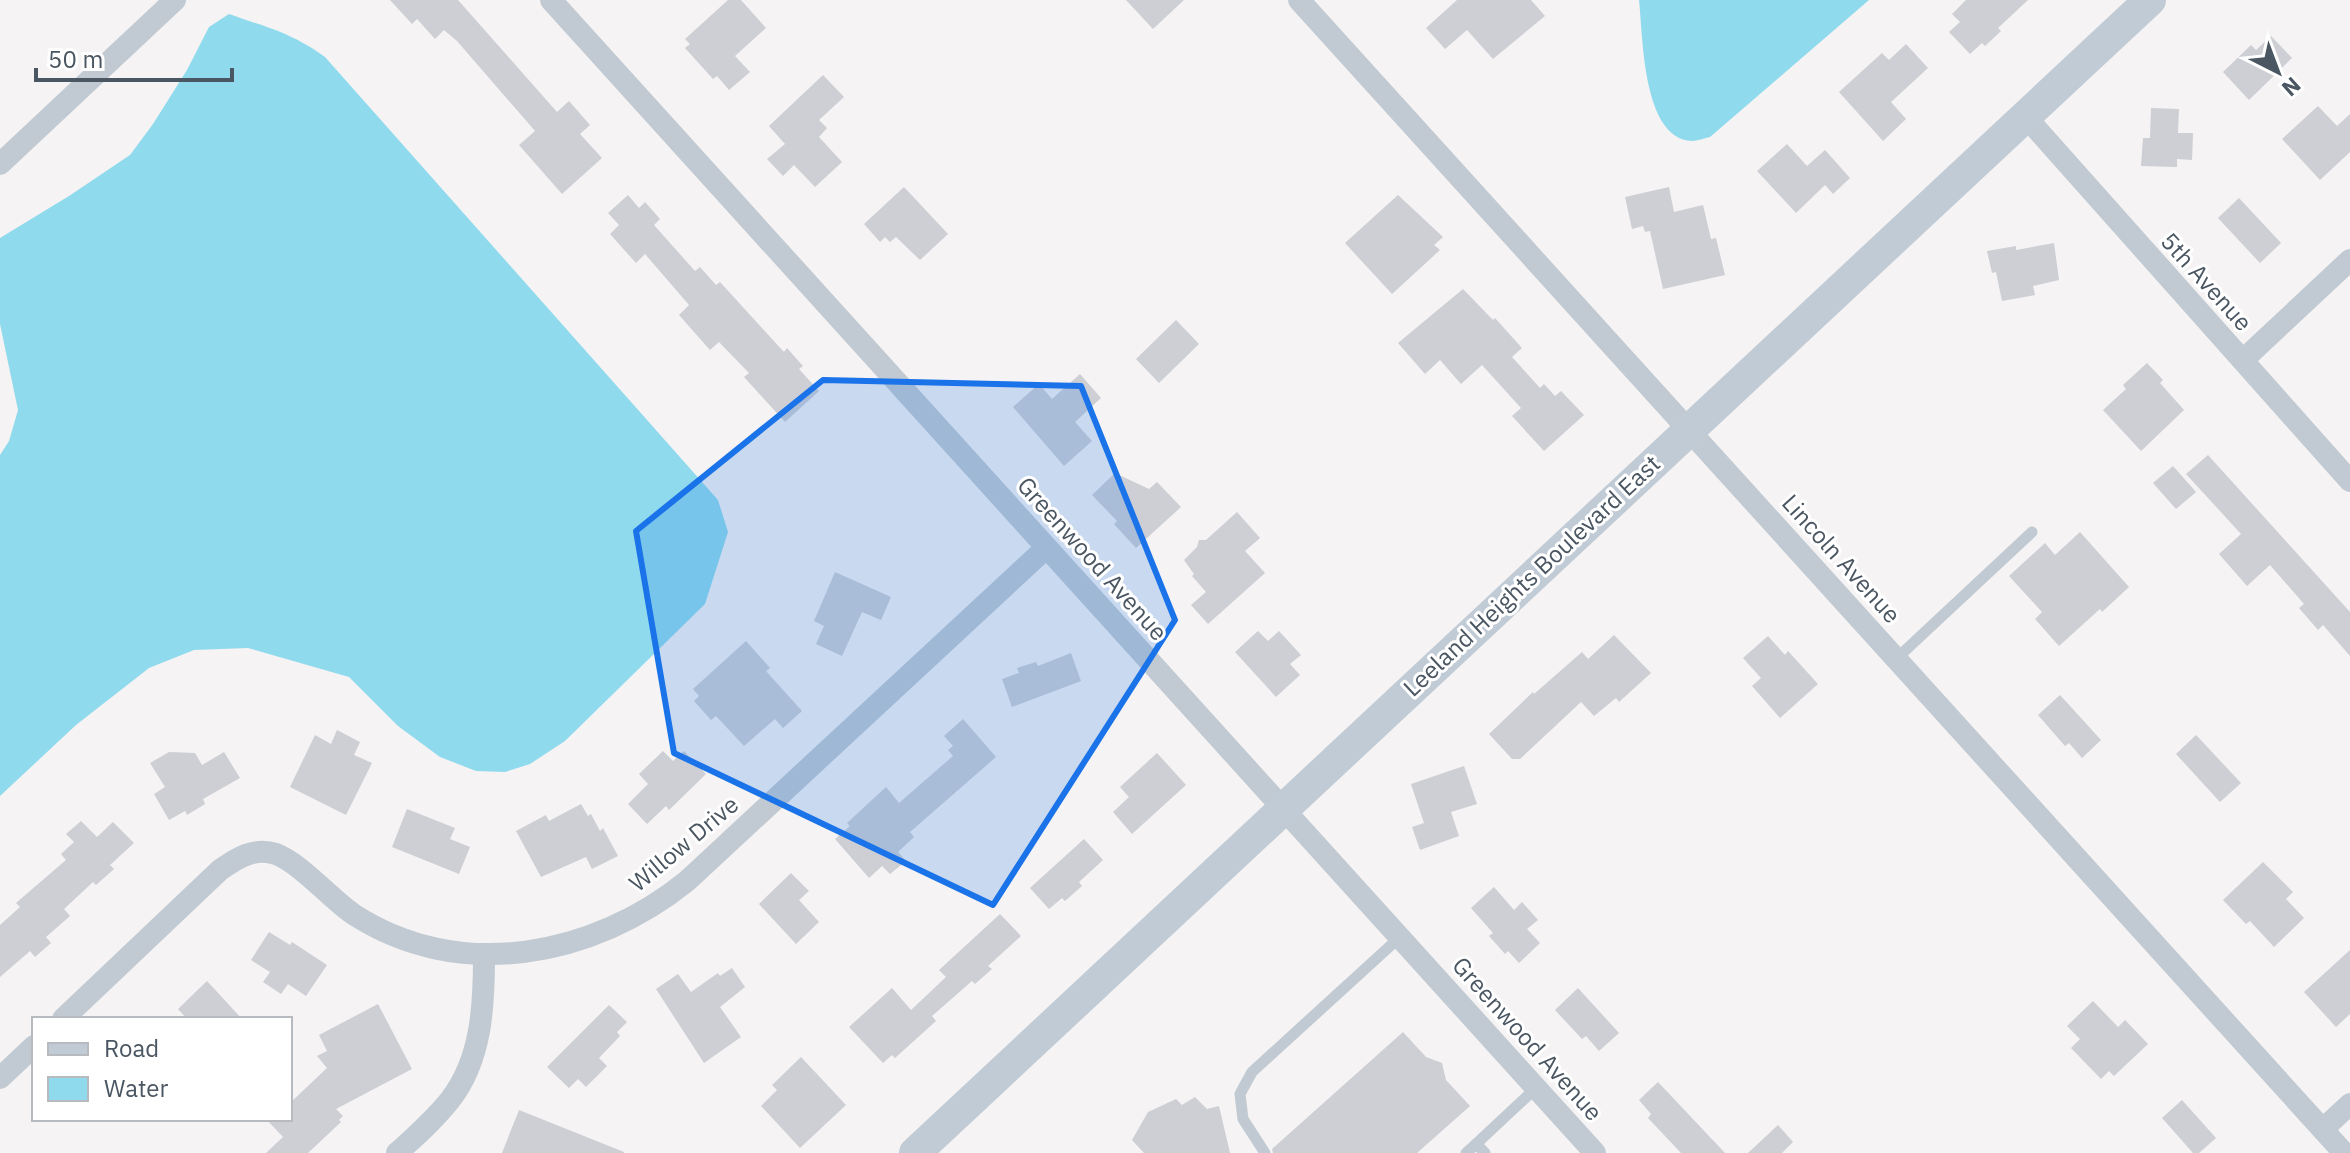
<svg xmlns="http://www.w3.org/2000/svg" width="2350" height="1153" font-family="'IBM Plex Sans',sans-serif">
	<rect width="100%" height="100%" fill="#f5f3f3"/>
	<g fill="#90daee">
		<path d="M1639 0H1869L1710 137C1705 138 1697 141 1692 141 1642 139 1643 35 1639 0Z"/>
		<path d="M229 14C268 28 290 32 325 57L718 500 728 532 705 604 565 741 530 764 505 772 476 771 440 757 398 726 349 677 248 648 194 650 149 668 76 725 0 796V455L9 441 18 410 0 324V238L69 196 130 155 153 124 187 70 209 27Z"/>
	</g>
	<g fill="#cdcfd5">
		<path d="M390 0H458L557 112 569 101 590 125 580 134 602 158 562 194 519 145 535 131 457 41 444 30 435 39 417 19 412 24Z"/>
		<path d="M728 0H741L766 28 735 56 750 72 729 90 717 76 713 79 685 48 690 44 685 39Z"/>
		<path d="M1126 0H1184L1153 29Z"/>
		<path d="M1457 0H1531L1545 16 1493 59 1467 30 1445 49 1426 28Z"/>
		<path d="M1966 0H2028L1998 28 2001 31 1985 46 1982 43 1970 54 1949 32 1960 22 1952 14Z"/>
		<path d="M2271 36 2292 58 2249 100 2223 72 2251 45 2256 50Z"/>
		<path d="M1906 44 1928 68 1891 102 1906 119 1883 141 1839 92 1882 53 1889 60Z"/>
		<path d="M823 75 844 97 819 120 827 128 819 137 842 162 815 187 794 165 783 176 767 159 785 144 769 126Z"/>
		<path d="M2318 106 2337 126 2350 114V152L2320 180 2282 139Z"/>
		<path d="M2151 108 2179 109 2178 133H2193L2192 160 2177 159V167L2141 166 2143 138H2150Z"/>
		<path d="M1787 144 1807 166 1825 150 1850 178 1833 194 1825 185 1796 213 1757 171Z"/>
		<path d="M904 187 948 234 920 260 896 237 890 242 885 237 880 242 864 224Z"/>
		<path d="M1669 187 1674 212 1703 205 1711 239 1716 238 1725 275 1663 289 1650 231 1645 232 1643 226 1632 229 1625 197Z"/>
		<path d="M628 195 639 208 645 202 660 219 654 225 695 271 700 267 716 285 720 282 784 352 787 348 803 366 799 369 819 391 785 422 744 377 749 373 719 342 710 350 679 315 689 305 645 254 636 263 610 234 619 225 608 213Z"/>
		<path d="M1398 195 1443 237 1434 245 1440 250 1392 294 1345 243Z"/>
		<path d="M2239 198 2281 243 2260 263 2218 218Z"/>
		<path d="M2054 243 2059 280 2033 286 2035 295 2002 301 1996 272 1992 273 1987 251 2016 246V250Z"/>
		<path d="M1463 289 1493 320 1495 318 1522 348 1512 357 1540 388 1544 384 1555 396 1561 391 1584 415 1544 451 1512 416 1521 408 1482 365 1461 384 1440 360 1425 374 1398 343Z"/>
		<path d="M1176 320 1199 344 1159 383 1136 359Z"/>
		<path d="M2147 363 2163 380 2160 383 2184 410 2141 451 2103 410 2126 389 2123 385Z"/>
		<path d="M1080 374 1101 398 1075 422 1092 441 1064 466 1013 407 1039 384 1052 399Z"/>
		<path d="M2208 455 2350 612V656L2323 625 2318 630 2299 608 2304 604 2270 565 2247 586 2219 554 2241 534 2186 474Z"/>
		<path d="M2173 466 2196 492 2176 509 2153 483Z"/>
		<path d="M1115 473 1149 489 1157 482 1181 507 1136 548 1114 524 1117 521 1092 495Z"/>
		<path d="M1237 512 1260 538 1245 551 1265 573 1208 624 1191 605 1206 592 1192 576 1194 574 1184 560 1197 547 1199 540H1206Z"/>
		<path d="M2080 532 2129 587 2102 612 2100 609 2059 646 2035 619 2042 612 2009 576 2045 543 2055 555Z"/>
		<path d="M835 572 891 597 881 620 862 612 842 656 816 644 824 626 814 621Z"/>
		<path d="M1258 631 1268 641 1279 631 1301 655 1290 664 1300 675 1276 697 1235 652Z"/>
		<path d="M1614 635 1651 673 1619 702 1616 698 1594 716 1581 702 1520 759H1512L1489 734 1533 692 1534 694 1582 652 1588 659Z"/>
		<path d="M1768 636 1785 655 1788 651 1818 684 1780 718 1752 686 1761 678 1743 658Z"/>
		<path d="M746 641 770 668 766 671 802 711 783 728 775 719 744 746 716 716 711 720 694 701 699 696 693 689Z"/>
		<path d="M1071 653 1081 681 1012 707 1002 679 1019 673 1017 668 1036 662 1038 666Z"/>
		<path d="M2060 695 2101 740 2082 758 2069 743 2065 746 2038 715Z"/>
		<path d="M963 719 996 757 910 832 914 837 898 852 906 861 890 874 882 866 869 878 835 839 850 826 847 823 886 787 899 803 953 756 948 750 953 746 944 736Z"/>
		<path d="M337 730 360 742 354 755 372 763 346 815 290 787 315 735 331 744Z"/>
		<path d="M2196 735 2241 783 2220 802 2176 754Z"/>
		<path d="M663 751 673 761 684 751 706 774 669 810 666 806 647 824 628 804 648 784 639 774Z"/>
		<path d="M169 752 195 753 202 765 224 752 240 778 203 799 205 804 187 815 185 811 169 820 154 794 165 787 150 763Z"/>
		<path d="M1157 753 1186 785 1132 834 1113 812 1129 797 1120 787Z"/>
		<path d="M1464 766 1477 804 1451 812 1459 836 1420 850 1412 827 1424 823 1411 784Z"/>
		<path d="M581 804 588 816 591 814 600 831 603 828 618 856 592 869 586 857 541 877 516 831 546 815 549 821Z"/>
		<path d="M407 809 455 828 450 839 470 847 459 874 392 847Z"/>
		<path d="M81 821 97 837 113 822 134 843 110 865 114 869 96 885 93 882 64 909 70 916 46 937 51 943 35 957 30 951 0 977V925L20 907 16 903 66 860 61 854 74 842 66 834Z"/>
		<path d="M1084 839 1103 860 1079 882 1082 886 1065 901 1062 898 1049 909 1030 888Z"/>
		<path d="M2263 862 2293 892 2286 899 2304 918 2274 947 2250 921 2246 924 2223 900Z"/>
		<path d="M791 873 809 891 799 900 819 922 796 944 759 904Z"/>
		<path d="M1494 887 1514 910 1522 902 1538 920 1527 929 1540 943 1519 963 1508 951 1505 954 1489 936 1493 933 1471 908Z"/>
		<path d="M1000 914 1021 936 988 966 992 969 975 984 972 981 932 1016 936 1021 895 1058 892 1055 883 1063 849 1027 892 988 911 1010 946 977 939 970Z"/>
		<path d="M269 932 290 945 292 942 327 965 306 996 288 984 281 994 263 982 270 972 251 960Z"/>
		<path d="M2350 950V1014L2336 1027 2304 992Z"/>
		<path d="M732 968 745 987 720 1007 741 1037 704 1063 656 989 678 974 691 992 718 973 720 976Z"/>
		<path d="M207 981 242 1019H187L178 1009Z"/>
		<path d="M1578 988 1619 1033 1599 1051 1586 1036 1582 1039 1555 1010Z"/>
		<path d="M2093 1001 2118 1027 2125 1020 2148 1044 2114 1076 2109 1071 2101 1079 2071 1048 2080 1039 2067 1026Z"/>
		<path d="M378 1004 412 1069 336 1109 343 1116 339 1120 341 1122 308 1153H266L283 1137 266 1119H290V1103L327 1068 317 1056 327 1051 319 1035Z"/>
		<path d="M609 1005 627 1022 617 1032 620 1036 599 1058 607 1066 586 1087 578 1079 569 1088 547 1067Z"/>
		<path d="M1403 1032 1426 1057 1442 1063 1446 1080 1470 1106 1417 1153H1273L1272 1149Z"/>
		<path d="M801 1057 846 1105 800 1148 761 1106 777 1090 772 1085Z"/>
		<path d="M1658 1082 1725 1153H1681L1648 1118 1651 1114 1639 1100Z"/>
		<path d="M1195 1097 1207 1109 1219 1106 1230 1153H1144L1132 1140 1148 1112 1176 1099 1182 1105Z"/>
		<path d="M2182 1100 2216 1138 2199 1153H2193L2162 1118Z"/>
		<path d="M519 1110 624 1152V1153H502Z"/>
		<path d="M1778 1125 1793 1142 1782 1153H1748Z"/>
	</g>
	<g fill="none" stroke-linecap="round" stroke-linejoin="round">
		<g stroke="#c1cad2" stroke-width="11">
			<path d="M1896 659 2032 532"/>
			<path d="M1476 1144 1536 1088"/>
			<path d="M1265 1153 1243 1119 1240 1094 1252 1072 1400 937"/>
			<path d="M1466 1153 1476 1144 1485 1153"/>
		</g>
		<g stroke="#c1cad2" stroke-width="22">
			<path d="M551 0 1595 1153"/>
			<path d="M1299 0 2344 1153"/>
			<path d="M2026 117 2350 481"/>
			<path d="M0 164 175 0"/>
			<path d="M2243 360 2350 260"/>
			<path d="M63 1019 220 870C237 858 254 847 276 854 300 863 331 899 353 914 459 983 593 957 687 881L1046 548"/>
			<path d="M0 1078 34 1046"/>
			<path d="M2323 1129 2350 1104"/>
			<path d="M397 1153C416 1136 435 1119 450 1100 482 1059 484 1005 484 956"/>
		</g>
		<path stroke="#c1cbd6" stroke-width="32" d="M915 1153 2150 0"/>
	</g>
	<path fill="#1a73e8" fill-opacity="0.2" stroke="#1a73e8" stroke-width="6" stroke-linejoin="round" d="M823 380 1081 386 1175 620 993 905 674 753 636 531Z"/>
	<g text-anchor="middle" stroke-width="6" stroke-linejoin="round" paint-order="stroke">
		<g font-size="24" fill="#4a5661" stroke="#fff">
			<text transform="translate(2206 282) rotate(48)" y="8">5th Avenue</text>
			<text transform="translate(1092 559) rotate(48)" y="8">Greenwood Avenue</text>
			<text transform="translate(1841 559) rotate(48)" y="8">Lincoln Avenue</text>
			<text transform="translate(1532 576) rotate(-43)" y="8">Leeland Heights Boulevard East</text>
			<text transform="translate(684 844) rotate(-40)" y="8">Willow Drive</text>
			<text transform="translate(1527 1039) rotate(48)" y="8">Greenwood Avenue</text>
		</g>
	</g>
	<rect x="32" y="1017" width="260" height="104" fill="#ffffff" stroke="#b7bbc0" stroke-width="2"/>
	<rect x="48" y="1043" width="40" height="12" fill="#c1cbd6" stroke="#b7bbc0" stroke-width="2"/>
	<text x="104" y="1057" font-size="24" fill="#4a5661">Road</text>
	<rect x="48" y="1077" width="40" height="24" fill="#90daee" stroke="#b7bbc0" stroke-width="2"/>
	<text x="104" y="1097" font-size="24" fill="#4a5661">Water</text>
	<g transform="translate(2278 72) rotate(138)" stroke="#ffffff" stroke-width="6" paint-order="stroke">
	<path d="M0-6L14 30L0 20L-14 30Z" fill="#4a5661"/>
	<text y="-12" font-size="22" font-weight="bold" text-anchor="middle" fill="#4a5661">N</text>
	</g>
	<path d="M36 68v12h196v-12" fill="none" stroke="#4a5661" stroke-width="4"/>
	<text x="48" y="68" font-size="24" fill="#4a5661" stroke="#ffffff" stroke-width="6" paint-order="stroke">50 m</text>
</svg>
